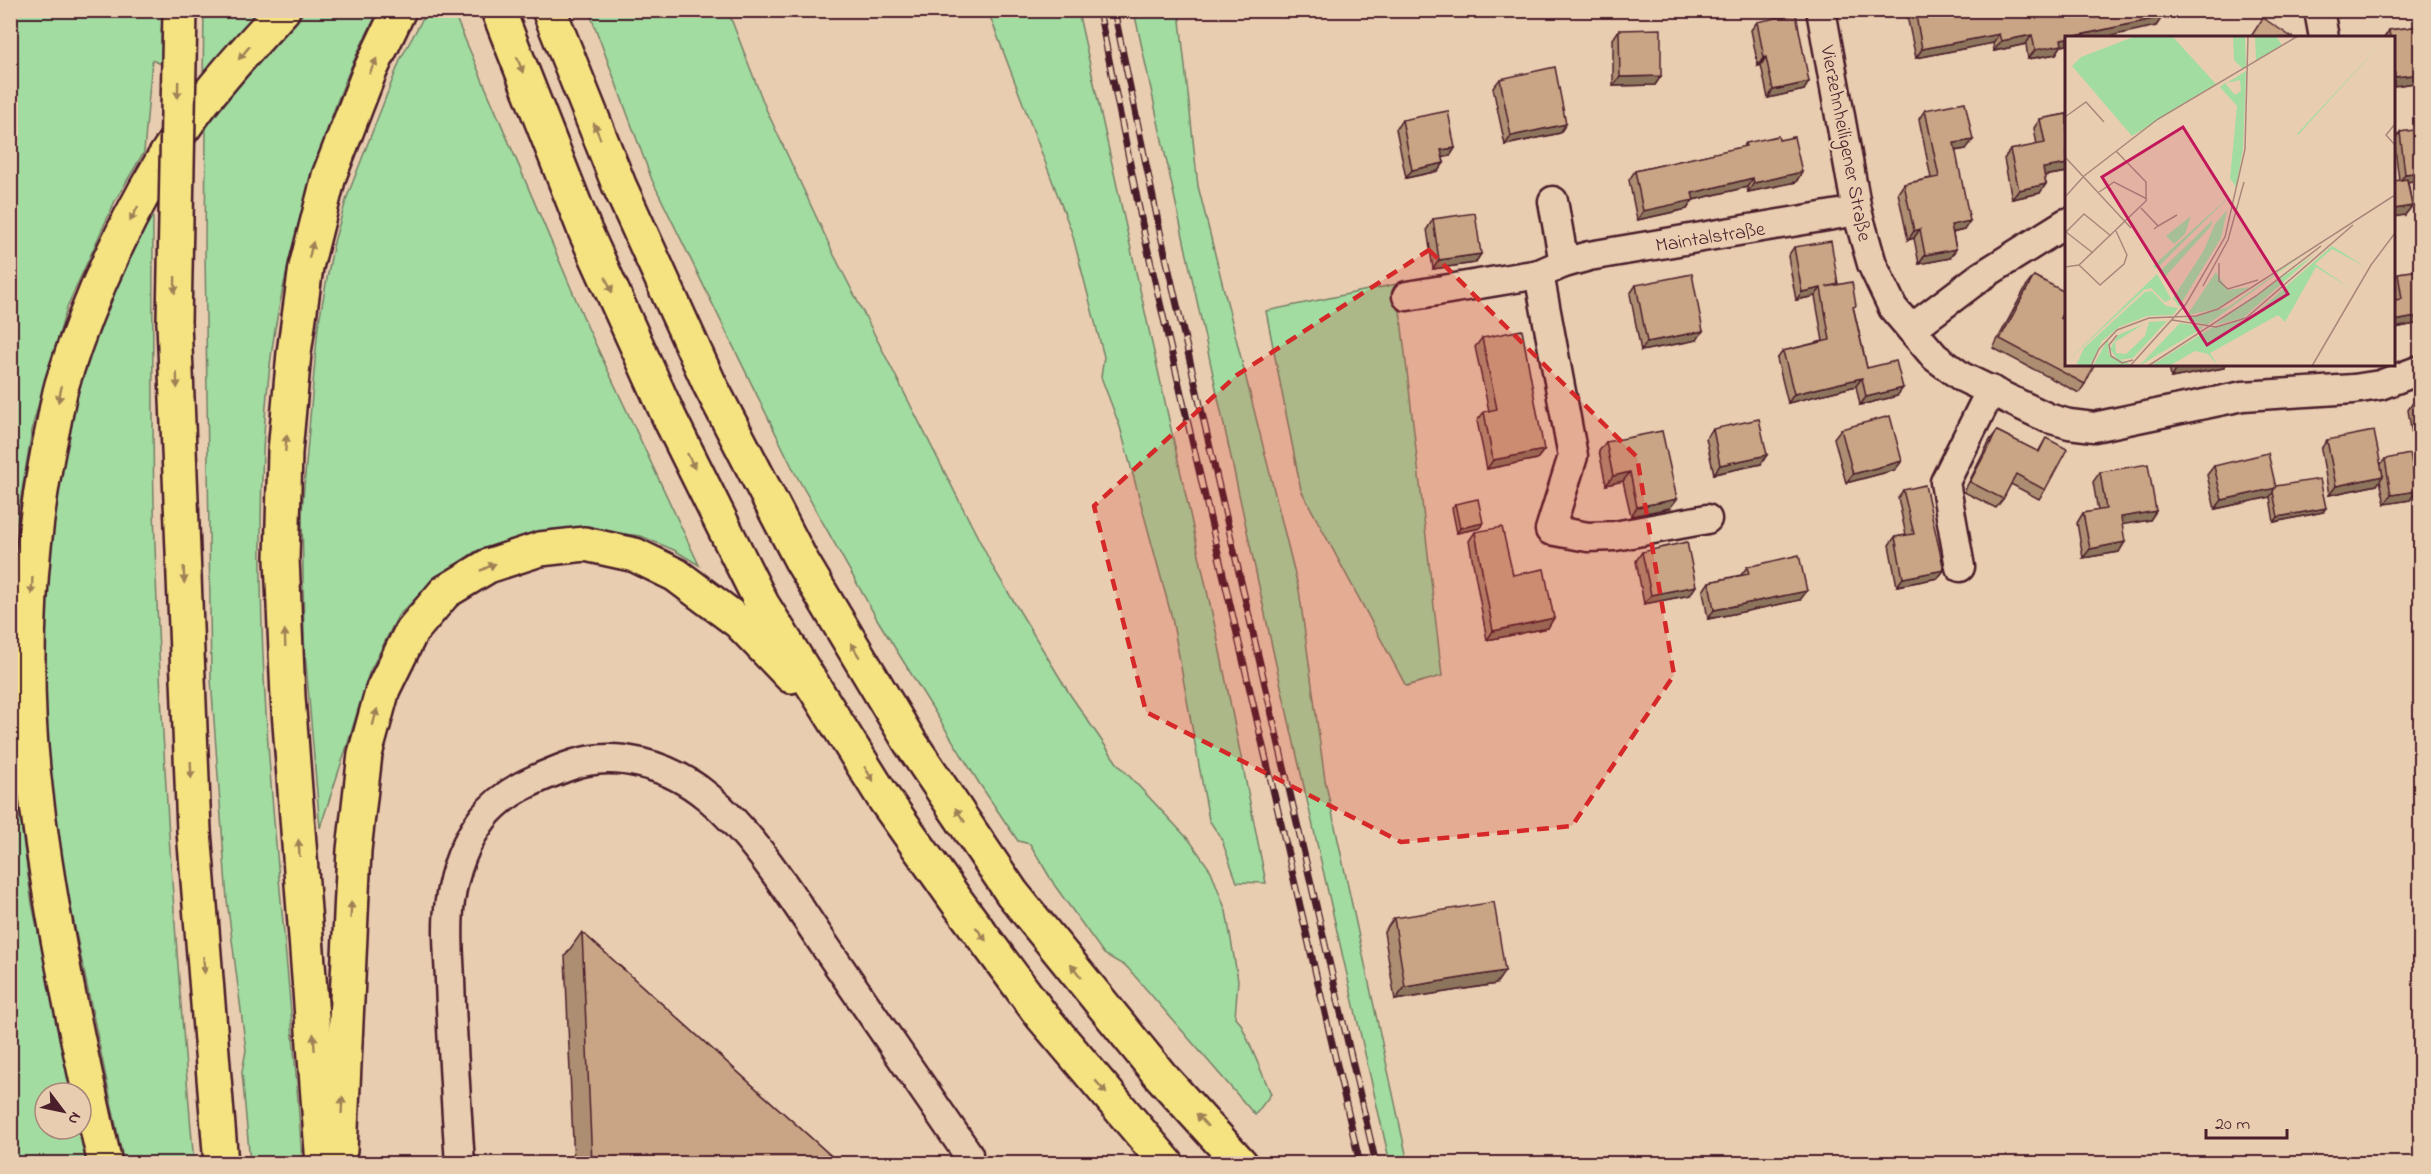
<svg xmlns="http://www.w3.org/2000/svg" width="2431" height="1174" font-family="'Indie Flower',sans-serif">
	<rect width="100%" height="100%" fill="#e9cdb0"/>
	<filter id="ink" filterUnits="userSpaceOnUse"><feTurbulence type="fractalNoise" baseFrequency=".0167" numOctaves="2"/><feDisplacementMap in="SourceGraphic" scale="12" xChannelSelector="R" yChannelSelector="G"/><feConvolveMatrix kernelMatrix="1 2 1 2 8 2 1 2 1" color-interpolation-filters="sRGB"/></filter>
	<g filter="url(#ink)">
		<g fill="#a2dca1" stroke="#767e66" stroke-width="1.5">
			<path d="M11 10 162 11 161 64 152 60 144 152 115 201 67 307 33 424 11 556V646Z"/>
			<path d="M204 11H272L203 85Z"/>
			<path d="M306 11H379C347 66 326 130 308 191 295 236 283 282 275 329 264 398 261 470 261 540 259 749 291 956 302 1163H250L242 1072 246 1050 227 900 211 679 205 251 206 125 264 53Z"/>
			<path d="M427 11H453L588 328 699 565 674 550 641 536 608 532 553 533 510 540 476 551 435 579 398 616 369 673 348 743 320 828 304 640 302 510 318 326 334 242 347 197 401 58Z"/>
			<path d="M589 11H728L766 109 834 255 994 569 1069 693 1117 763 1190 841 1211 871 1226 911 1238 980 1235 1017 1241 1024 1271 1094 1255 1115 1127 967 1104 954 1055 886 1030 844 1018 841 979 783 877 619 795 473 652 180Z"/>
			<path d="M988 11H1078L1216 631 1266 883 1237 882 1221 838 1209 820 1172 618 1120 427 1101 377 1104 357 1072 233Z"/>
			<path d="M1134 11H1179L1198 186 1299 590 1325 780 1408 1163H1390L1275 660Z"/>
			<path d="M153 206C153 306 152 405 154 505 159 725 175 945 194 1163L124 1164 53 822 43 691 44 549 63 429 96 315Z"/>
			<path d="M1397 284 1442 676 1406 686 1301 490 1266 311Z"/>
			<path d="M10 744 32 904 73 1093H45V1129H81L89 1163H11Z"/>
		</g>
		<g fill="none" stroke-linecap="round" stroke-linejoin="round">
			<defs>
				<g id="minor">
					<path d="M1821 10 1857 211 1872 264 1893 308 1935 357 1962 377 2048 418 2069 424 2094 427 2243 396 2354 389 2380 385 2420 370"/>
					<path d="M2319 10 2324 38"/>
					<path d="M1553 201 1564 263 1589 256 1857 211"/>
					<path d="M1564 263 1539 274 1573 456 1550 530 1588 537 1615 536 1707 519"/>
					<path d="M1407 296 1539 274"/>
					<path d="M1911 329 1980 277 2066 223"/>
					<path d="M1960 567 1945 482 1991 390"/>
					<path d="M460 1164C456 1102 452 1041 450 980 449 954 446 927 450 901 454 872 465 842 483 818 504 791 535 779 566 767 614 748 670 765 708 797 756 837 790 895 825 946 873 1015 920 1085 968 1154"/>
				</g>
				<g id="highway">
					<path d="M498 10 585 231 669 417 762 604 885 800 958 903 1041 1015 1167 1164"/>
					<path d="M549 10 619 185 710 385 801 560 910 742 1012 893 1160 1075 1241 1164"/>
					<path d="M174 322 194 831 221 1164"/>
					<path d="M340 1150 354 850 365 754 383 689 411 632 445 592 488 566 540 549 585 544 635 555 676 575 739 622 791 676"/>
					<path d="M105 1164C76 1034 47 902 33 769 22 661 29 538 52 432 56 414 58 395 64 378 90 295 132 205 180 133 210 89 247 49 283 10"/>
					<path d="M323 1164 288 697 282 559 285 452 294 353 306 267 329 176 369 73 399 10"/>
				</g>
			</defs>
			<use href="#minor" stroke="#4a1f2b" stroke-width="33"/>
			<use href="#highway" stroke="#4a1f2b" stroke-width="38"/>
			<use href="#minor" stroke="#e9cdb0" stroke-width="28"/>
			<use href="#highway" stroke="#f5e382" stroke-width="33"/>
			<defs>
				<g id="rail">
					<path d="M1099 10 1145 238 1360 1164"/>
					<path d="M1114 10 1161 236 1376 1164"/>
				</g>
			</defs>
			<use href="#rail" stroke="#4a1f2b" stroke-width="7"/>
			<use href="#rail" stroke="#e9cdb0" stroke-width="4.5" stroke-dasharray="14" stroke-linecap="butt"/>
			<defs>
				<path id="highway-bridge" d="M174 322 180 10"/>
			</defs>
			<use href="#highway-bridge" stroke="#4a1f2b" stroke-width="38" stroke-linecap="butt"/>
			<use href="#highway-bridge" stroke="#f5e382" stroke-width="33"/>
		</g>
		<g fill="#ae8e72" stroke="#4a1f2b" stroke-width="1.5">
			<path d="M1911 10H2027L2162 17 2156 26 2067 38V45L2061 46 2056 54 2028 59 2026 44 1994 51 1993 43 1916 58 1907 16Z"/>
			<path d="M1757 22 1804 90 1768 98 1761 65 1758 66 1751 30Z"/>
			<path d="M2421 26V82L2394 86V38H2384L2389 30Z"/>
			<path d="M1619 30 1661 76 1655 85 1613 86V39Z"/>
			<path d="M1500 79 1560 133 1505 145 1493 88Z"/>
			<path d="M1925 110 1966 149 1955 151 1964 230 1953 233 1956 249 1950 258 1919 264 1914 238 1908 240 1898 193 1904 184 1931 178 1919 119Z"/>
			<path d="M2067 114V172L2044 176 2040 193 2012 199 2004 159 2010 150 2037 145 2034 128 2040 119Z"/>
			<path d="M1402 120 1455 148 1450 156 1443 157 1444 163 1438 171 1406 178 1396 129Z"/>
			<path d="M2400 132 2412 206 2405 215 2399 180 2394 141Z"/>
			<path d="M1779 140 1802 172 1796 182 1748 192 1747 187 1693 200 1687 209 1637 220 1629 180 1635 171 1743 147 1746 143Z"/>
			<path d="M1433 219 1481 254 1475 263 1433 269 1427 229Z"/>
			<path d="M1794 247 1838 284 1854 310 1867 368 1897 396 1860 405 1856 386 1788 403 1777 359 1783 351 1823 341 1815 296 1796 300 1788 256Z"/>
			<path d="M2421 270V323L2394 328V300H2395L2394 289V280L2398 273Z"/>
			<path d="M2034 276 2060 318 2085 384 2079 393 1993 348 2027 285Z"/>
			<path d="M1636 285 1697 340 1641 351 1630 294Z"/>
			<path d="M1482 338 1544 450 1537 459 1487 469 1477 421 1484 412 1489 411 1475 347Z"/>
			<path d="M2169 364H2226L2223 368 2171 378Z"/>
			<path d="M2421 400V452L2415 453 2408 410 2414 401Z"/>
			<path d="M1713 429 1761 464 1714 474 1706 438Z"/>
			<path d="M1841 429 1895 470 1846 483 1834 438Z"/>
			<path d="M1997 431 2038 452 2046 438 2045 490 2039 499 2011 484 2003 499 1996 508 1964 492 1990 440Z"/>
			<path d="M2327 440 2381 464 2385 459 2417 491 2410 500 2385 504 2380 480 2377 485 2329 495 2321 449Z"/>
			<path d="M1606 442 1670 508 1631 516 1623 481 1606 485 1599 451Z"/>
			<path d="M2214 466 2276 486 2323 512 2274 522 2270 497 2215 509 2207 475Z"/>
			<path d="M2100 472 2156 511 2150 520 2122 524 2119 552 2083 558 2077 523 2083 513 2098 511 2093 482Z"/>
			<path d="M1903 490 1944 570 1938 578 1897 586 1889 545 1895 537 1906 535 1898 498Z"/>
			<path d="M1455 504 1483 523 1480 528 1457 533 1452 508Z"/>
			<path d="M1475 532 1513 575 1548 628 1487 640 1469 541Z"/>
			<path d="M1642 552 1690 595 1644 604 1636 561Z"/>
			<path d="M1747 567 1800 600 1708 619 1703 591 1709 582 1741 575Z"/>
			<path d="M1394 918 1496 984 1395 1000 1384 932Z"/>
			<path d="M582 932 840 1164H574L565 956Z"/>
		</g>
		<g fill="#8d745d" stroke="#4a1f2b" stroke-width="1.5">
			<path d="M2216 10H2231L2213 14Z"/>
			<path d="M2162 17 2156 26 2102 38H2067Z"/>
			<path d="M1999 34 1993 43 1916 58 1922 49Z"/>
			<path d="M2032 35 2026 44 1994 51 2001 41Z"/>
			<path d="M2067 38V45L2061 46 2056 54 2028 59 2035 50 2061 39Z"/>
			<path d="M1766 57 1761 65 1758 66 1764 58Z"/>
			<path d="M2421 74V82L2394 86V80L2395 77Z"/>
			<path d="M1661 76 1655 85 1613 86 1620 77Z"/>
			<path d="M1809 82 1804 90 1768 98 1773 90Z"/>
			<path d="M1566 124 1560 133 1505 145 1511 136Z"/>
			<path d="M1973 140 1966 149 1947 152 1954 143Z"/>
			<path d="M1455 148 1450 156 1436 159 1441 150Z"/>
			<path d="M1444 163 1438 171 1406 178 1412 170Z"/>
			<path d="M2067 164V172L2036 177 2043 168Z"/>
			<path d="M1802 172 1796 182 1748 192 1754 183Z"/>
			<path d="M2421 172V180L2399 183 2405 174Z"/>
			<path d="M1753 178 1747 187 1693 200 1687 209 1637 220 1643 211 1692 193Z"/>
			<path d="M2046 184 2040 193 2012 199 2019 190Z"/>
			<path d="M2412 206 2405 215 2394 217V209Z"/>
			<path d="M1970 221 1964 230 1945 234 1951 225Z"/>
			<path d="M1920 229 1914 238 1908 240 1914 231Z"/>
			<path d="M1956 249 1950 258 1919 264 1925 255Z"/>
			<path d="M1481 254 1475 263 1433 269 1439 260Z"/>
			<path d="M1821 288 1815 296 1796 300 1802 292Z"/>
			<path d="M2421 316V323L2394 328V321Z"/>
			<path d="M1703 331 1697 340 1641 351 1647 342Z"/>
			<path d="M2205 364H2226L2223 368 2171 378 2177 369Z"/>
			<path d="M1862 378 1856 386 1788 403 1794 394Z"/>
			<path d="M1903 388 1897 396 1860 405 1866 397Z"/>
			<path d="M2421 446V452L2415 453Z"/>
			<path d="M1544 450 1537 459 1487 469 1493 460Z"/>
			<path d="M1767 455 1761 464 1714 474 1720 465Z"/>
			<path d="M1902 461 1895 470 1846 483 1853 474Z"/>
			<path d="M1630 472 1623 481 1606 485 1613 476Z"/>
			<path d="M2383 476 2377 485 2329 495 2336 486Z"/>
			<path d="M2276 488 2270 497 2215 509 2222 500Z"/>
			<path d="M2417 491 2410 500 2385 504 2391 495Z"/>
			<path d="M1677 499 1670 508 1631 516 1637 507Z"/>
			<path d="M2326 508 2323 512 2274 522 2278 517Z"/>
			<path d="M2156 511 2150 520 2114 526 2121 517Z"/>
			<path d="M1483 523 1480 528 1457 533 1460 528Z"/>
			<path d="M2125 542 2119 552 2083 558 2090 549Z"/>
			<path d="M1944 570 1938 578 1897 586 1903 578Z"/>
			<path d="M1696 586 1690 595 1644 604 1651 595Z"/>
			<path d="M1807 591 1800 600 1708 619 1714 610Z"/>
			<path d="M1554 618 1548 628 1487 640 1493 631Z"/>
			<path d="M1505 971 1496 984 1395 1000 1405 987Z"/>
		</g>
		<g fill="#caa585" stroke="#4a1f2b" stroke-width="1.5">
			<path d="M1915 10H2161L2162 17 2061 39 2062 45 2035 50 2032 35 2001 41 1999 34 1922 49Z"/>
			<path d="M1796 14 1809 82 1773 90 1766 57 1764 58 1757 22Z"/>
			<path d="M2263 18 2293 38H2250Z"/>
			<path d="M2421 26V74L2395 77 2394 65V38H2390L2389 30Z"/>
			<path d="M1661 29V76L1620 77 1619 30Z"/>
			<path d="M1555 67 1566 124 1511 136 1500 79Z"/>
			<path d="M1965 102 1973 140 1954 143 1970 221 1951 225 1956 249 1925 255 1920 229 1914 231 1904 184 1939 177 1925 110Z"/>
			<path d="M1448 111 1455 148 1441 150 1444 163 1412 170 1402 120Z"/>
			<path d="M2067 114V164L2043 168 2046 184 2019 190 2010 150 2045 143 2040 119Z"/>
			<path d="M2421 129V172L2405 174 2400 132Z"/>
			<path d="M1778 136 1779 140 1794 137 1802 172 1754 183 1753 178 1692 193 1694 200 1643 211 1635 171 1746 146V143Z"/>
			<path d="M2407 179 2412 206 2394 209V181Z"/>
			<path d="M1475 213 1481 254 1439 260 1433 219Z"/>
			<path d="M1831 241 1838 284 1826 287 1852 282 1856 306 1853 307 1867 368 1896 361 1903 388 1866 397 1862 378 1794 394 1783 351 1830 340 1821 288 1802 292 1794 247Z"/>
			<path d="M2421 270V316L2394 321V300L2402 299 2398 273Z"/>
			<path d="M1692 274 1703 331 1647 342 1636 285Z"/>
			<path d="M2034 276 2067 293V305L2060 318 2067 321V364H2095L2085 384 2000 339Z"/>
			<path d="M1522 330 1544 450 1493 460 1484 412 1497 409 1482 338Z"/>
			<path d="M2176 364H2205L2177 369Z"/>
			<path d="M2421 400V436L2414 401Z"/>
			<path d="M1890 416 1902 461 1853 474 1841 429Z"/>
			<path d="M1759 419 1767 455 1720 465 1713 429Z"/>
			<path d="M1662 431 1677 499 1637 507 1630 472 1613 476 1606 442Z"/>
			<path d="M1997 431 2039 452 2046 438 2067 449 2045 490 2016 474 2003 499 1970 482Z"/>
			<path d="M2374 431 2383 476 2336 486 2327 440Z"/>
			<path d="M2268 453 2276 488 2222 500 2214 466Z"/>
			<path d="M2410 454 2417 491 2391 495 2385 459Z"/>
			<path d="M2148 464 2156 511 2121 517 2125 542 2090 549 2083 513 2106 509 2100 472Z"/>
			<path d="M2320 479 2326 508 2278 517 2273 492 2276 486Z"/>
			<path d="M1925 485 1944 570 1903 578 1895 537 1914 534 1903 490Z"/>
			<path d="M1478 499 1483 523 1460 528 1455 504Z"/>
			<path d="M1502 527 1513 575 1544 569 1554 618 1493 631 1475 532Z"/>
			<path d="M1687 542 1696 586 1651 595 1642 552Z"/>
			<path d="M1799 555 1807 591 1714 610 1709 582 1749 574 1747 567Z"/>
			<path d="M1494 902 1505 971 1405 987 1394 918Z"/>
			<path d="M582 932 840 1164H592Z"/>
		</g>
		<defs><path id="oneway-solid" d="M-6-.8H1V-3.2L6.5 0L1 3.2V.8H-6Z" transform="scale(1.5)"/></defs>
		<g fill="#a08156">
			<use href="#oneway-solid" transform="translate(244 53) rotate(130)"/>
			<use href="#oneway-solid" transform="translate(520 65) rotate(69)"/>
			<use href="#oneway-solid" transform="translate(373 66) rotate(-65)"/>
			<use href="#oneway-solid" transform="translate(178 90) rotate(91)"/>
			<use href="#oneway-solid" transform="translate(597 131) rotate(-113)"/>
			<use href="#oneway-solid" transform="translate(134 214) rotate(118)"/>
			<use href="#oneway-solid" transform="translate(311 250) rotate(-76)"/>
			<use href="#oneway-solid" transform="translate(175 285) rotate(91)"/>
			<use href="#oneway-solid" transform="translate(609 285) rotate(66)"/>
			<use href="#oneway-solid" transform="translate(177 380) rotate(88)"/>
			<use href="#oneway-solid" transform="translate(60 394) rotate(102)"/>
			<use href="#oneway-solid" transform="translate(286 443) rotate(-85)"/>
			<use href="#oneway-solid" transform="translate(691 461) rotate(64)"/>
			<use href="#oneway-solid" transform="translate(488 567) rotate(-25)"/>
			<use href="#oneway-solid" transform="translate(184 575) rotate(88)"/>
			<use href="#oneway-solid" transform="translate(32 586) rotate(93)"/>
			<use href="#oneway-solid" transform="translate(285 638) rotate(-92)"/>
			<use href="#oneway-solid" transform="translate(855 650) rotate(-121)"/>
			<use href="#oneway-solid" transform="translate(375 717) rotate(-75)"/>
			<use href="#oneway-solid" transform="translate(191 770) rotate(88)"/>
			<use href="#oneway-solid" transform="translate(869 774) rotate(58)"/>
			<use href="#oneway-solid" transform="translate(960 815) rotate(-124)"/>
			<use href="#oneway-solid" transform="translate(299 848) rotate(-94)"/>
			<use href="#oneway-solid" transform="translate(351 910) rotate(-87)"/>
			<use href="#oneway-solid" transform="translate(981 934) rotate(53)"/>
			<use href="#oneway-solid" transform="translate(204 965) rotate(86)"/>
			<use href="#oneway-solid" transform="translate(1076 971) rotate(-129)"/>
			<use href="#oneway-solid" transform="translate(314 1042) rotate(-94)"/>
			<use href="#oneway-solid" transform="translate(1101 1087) rotate(50)"/>
			<use href="#oneway-solid" transform="translate(342 1105) rotate(-87)"/>
			<use href="#oneway-solid" transform="translate(1202 1120) rotate(-132)"/>
		</g>
	</g>
	<path fill="#d62828" fill-opacity="0.2" stroke="#d62828" stroke-width="4.5" stroke-dasharray="12 8" stroke-linejoin="round" d="M1429 250 1637 457 1674 675 1572 826 1401 842 1146 712 1094 506 1237 375Z"/>
	<g text-anchor="middle" stroke-width="5" stroke-linejoin="round" paint-order="stroke">
		<g font-size="20" fill="#4a1f2b" stroke="#e9cdb0">
			<text transform="translate(1847 143) rotate(79)" y="7">Vierzehnheiligener Straße</text>
			<text transform="translate(1710 236) rotate(-9)" y="7">Maintalstraße</text>
		</g>
	</g>
	<g transform="translate(2065 36)">
		<rect width="330" height="330" fill="#e9cdb0"/>
		<path d="M71 0H107L151 48 67 100 7 30 16 21ZM168 0H180L181 31 177 32 169 24ZM190 0H211L217 9 191 24ZM322 1 233 99 232 98ZM181 35 178 113 171 151 165 142 172 70 155 51 160 47 170 59 176 55 175 44 162 47ZM169 156 91 233 88 230ZM162 174 156 202 114 271 108 262 138 216 150 188ZM126 180 120 198 109 208 101 200ZM148 184 146 190 99 242 94 236ZM257 205 142 289 119 283 163 271ZM267 210 301 231 267 213 250 228 286 253 251 231 220 286 213 279 145 317 153 330 143 318 130 315 104 330H86L146 292 180 284 192 276ZM250 218 178 282 149 289ZM151 236 163 254 185 251 151 273 122 279ZM92 238 106 263 100 266 86 252 79 254 0 327ZM87 255 101 270 113 272 108 279 82 280 54 291 37 305 25 330H11L19 312 80 256ZM102 285 68 322 53 324 45 313 53 299 79 288 50 306 51 317 61 318 80 300 84 286ZM115 287 139 291 74 330ZM43 303 44 319 65 328 62 330H28Z" fill="#a2dca1"/>
		<path fill="none" stroke="#a9877b" stroke-width="1.5" d="M0 81 21 66 39 86M330 88 321 99 330 109M0 121 66 192M34 156 49 146 82 163M0 161 19 140 93 83 233 0M76 172 93 190 89 193M93 190 112 179M1 196 28 217M0 197 19 178 46 200M154 227V245L163 253 193 244M14 229 35 249 59 228 62 219 51 195M0 231 14 229 81 165V146L51 115M138 250 163 204 179 146M107 284 151 291 181 282 288 189M52 299 44 309 46 320 57 327 68 324M26 330 34 313 52 294 84 282 131 280 153 273 330 159M65 330 121 268 160 201 180 113 183 0M83 330 191 260 256 210M247 330 306 229 330 197"/>
		<path fill="#c2185b" fill-opacity="0.15" stroke="#c2185b" stroke-width="3" d="M118 91 223 258 142 309 37 141Z"/>
		<rect width="330" height="330" fill="none" stroke="#4a1f2b" stroke-width="3"/>
	</g>
	<rect width="2431" height="1174" fill="none" stroke="#e9cdb0" stroke-width="36"/>
	<rect x="18" y="18" width="2395" height="1138" fill="none" stroke="#4a1f2b" stroke-width="2" filter="url(#ink)"/>
	<g transform="translate(63 1111) rotate(122)"><circle r="28" fill="#e9cdb0" stroke="#a9877b" stroke-width="1.5"/>
	<path d="M0-4.5L10 22L0 15L-10 22Z" fill="#4a1f2b"/>
	<text y="-9" font-size="16" font-weight="bold" text-anchor="middle" fill="#4a1f2b">N</text>
	</g>
	<path d="M2206 1129v9h81v-9" fill="none" stroke="#4a1f2b" stroke-width="3"/>
	<text x="2215" y="1129" font-size="18" fill="#4a1f2b" stroke="#e9cdb0" stroke-width="4.5" paint-order="stroke">20 m</text>
</svg>
